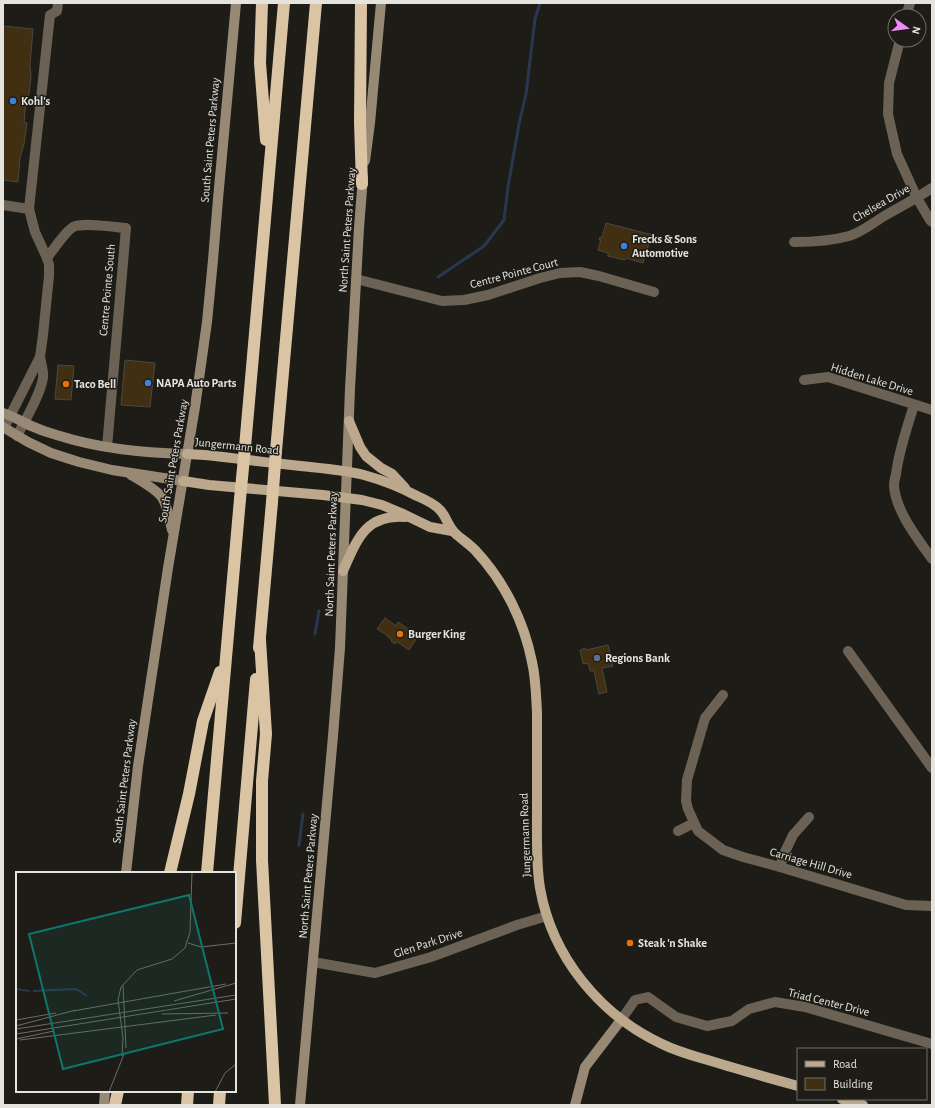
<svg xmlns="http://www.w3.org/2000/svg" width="935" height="1108" font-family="'Alegreya Sans',sans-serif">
	<rect width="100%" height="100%" fill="#1e1c16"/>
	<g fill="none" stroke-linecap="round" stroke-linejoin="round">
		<g stroke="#293852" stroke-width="3">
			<path d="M438 277 484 246 504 220 508 187 519 124 526 94 535 19 540 3"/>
			<path d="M315 634 319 611"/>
			<path d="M299 845 303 814"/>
		</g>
	</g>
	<g fill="#412f12" stroke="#4c4741">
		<path d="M3 26 33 29 30 65 31 78 28 100H26L24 123H27L24 144 20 158 18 182 3 180Z"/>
		<path d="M606 223 653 235 652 241 650 240 643 263 626 258 625 260 608 256V253L598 250 601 240H599L600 237 602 238Z"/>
		<path d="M125 360 155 363 150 407 121 405Z"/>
		<path d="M58 365 74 366 71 400 55 399Z"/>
		<path d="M385 618 396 626 398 622 418 636 409 650 396 641 395 644 391 641 392 640 387 636V635L377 629Z"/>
		<path d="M608 645 613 666 602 668 607 692 599 694 594 671H590L588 663 583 664 580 650 585 648 586 650Z"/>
	</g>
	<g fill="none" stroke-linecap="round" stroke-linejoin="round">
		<g stroke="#6b6255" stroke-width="10">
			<path d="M906 16 910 3"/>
			<path d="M900 40 889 83 888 114 897 154 917 198 930 220 932 222"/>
			<path d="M3 205 29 209 35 232 47 258 49 265V276L43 335 40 357 4 428"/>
			<path d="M29 209 50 15 57 11 58 3"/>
			<path d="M794 242C812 242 831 241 849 236 863 232 874 222 886 215 902 206 917 198 932 188"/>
			<path d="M47 258C53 250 65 232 73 227 83 222 113 227 126 228L107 447"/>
			<path d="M356 279 442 301 464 300 488 295 540 278 560 273 580 272 599 276 654 292"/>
			<path d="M804 380 828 377 932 410"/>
			<path d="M914 405C907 428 899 450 896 474 895 478 894 482 894 486 896 512 918 539 932 559"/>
			<path d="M17 436C25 420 40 396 43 378 44 372 41 363 40 357"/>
			<path d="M848 651 932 768"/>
			<path d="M723 695 705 718 687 780 686 801 688 809 698 831 723 850 743 857 780 867 906 905 932 906"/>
			<path d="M678 831 694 823"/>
			<path d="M780 867 784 854 793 835 809 817"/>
			<path d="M313 962 375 973 431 957 517 925 547 916"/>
			<path d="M621 1020 635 1000 648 997 676 1017 707 1026 732 1021 749 1009 775 1002 805 1007 932 1044"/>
		</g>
		<g stroke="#988975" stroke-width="10">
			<path d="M365 161 370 123 381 3"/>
			<path d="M3 413C14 416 23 423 34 427 42 431 51 433 60 436 101 449 144 453 187 454"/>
			<path d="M3 427 28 442 51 453 79 462 112 470 183 481"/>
			<path d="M131 475C141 481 153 487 161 496 168 505 169 519 172 530"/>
			<path d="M126 873 138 766 168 568 195 407 207 322 213 260 218 199 236 3"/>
			<path d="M104 1105 105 1091"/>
			<path d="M300 1105 333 736 340 648 350 389 359 228 363 177"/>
			<path d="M575 1105 585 1067 621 1020"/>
		</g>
		<g stroke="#bba88d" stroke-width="10">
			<path d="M349 421 360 447 366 456 381 468 392 474 405 488"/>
			<path d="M187 454 205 455C234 458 263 462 292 465 316 468 340 469 364 475 382 480 400 487 417 496 424 499 435 504 440 510 447 517 448 528 457 535 463 540 470 545 475 550 504 581 524 621 532 662 536 679 536 696 537 713 537 746 537 780 537 813 537 838 536 864 540 888 552 957 600 1015 662 1044 678 1052 694 1056 711 1061 740 1070 769 1078 798 1086"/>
			<path d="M183 481 209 485 323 495 362 500 382 505 401 513 430 527 452 531"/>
			<path d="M343 571C357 540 365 514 405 517"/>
			<path d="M842 1099 863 1105"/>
		</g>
		<g stroke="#dbc4a4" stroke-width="12">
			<path d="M262 3 260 63 266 140"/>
			<path d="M361 3 360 122 362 184"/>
			<path d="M245 447 284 3"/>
			<path d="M276 451 316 3"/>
			<path d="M260 640 266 734 262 781V860L275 1105"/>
			<path d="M259 648 272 502"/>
			<path d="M170 873 189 794 203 721 220 672"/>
			<path d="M207 873 240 499"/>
			<path d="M235 923 256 679"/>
			<path d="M115 1105 118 1091"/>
			<path d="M187 1105 188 1091"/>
			<path d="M219 1105 220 1091"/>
		</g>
		<g stroke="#dbc4a4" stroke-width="12">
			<path d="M240 499 245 447"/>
			<path d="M272 502 276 451"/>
		</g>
	</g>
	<g fill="#3f7fe0" stroke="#1e1c16" stroke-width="1.5">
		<circle cx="13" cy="101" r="4"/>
		<circle cx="624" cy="246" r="4"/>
		<circle cx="148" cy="383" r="4"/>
	</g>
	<g fill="#e8710a" stroke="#1e1c16" stroke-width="1.5">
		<circle cx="66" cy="384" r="4"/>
		<circle cx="400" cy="634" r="4"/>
		<circle cx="630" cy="943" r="4"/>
	</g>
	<circle fill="#5c6f8a" stroke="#1e1c16" stroke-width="1.5" cx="597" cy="658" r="4"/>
	<g text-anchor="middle" stroke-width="3" stroke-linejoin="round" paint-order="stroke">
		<g font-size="12" font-weight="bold" fill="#e4e3de" stroke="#1e1c16" text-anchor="start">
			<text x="21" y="105">Kohl's</text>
			<text x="632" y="243">Frecks &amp; Sons<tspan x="632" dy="14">Automotive</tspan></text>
			<text x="156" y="387">NAPA Auto Parts</text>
			<text x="74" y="388">Taco Bell</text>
			<text x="408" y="638">Burger King</text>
			<text x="605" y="662">Regions Bank</text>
			<text x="638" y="947">Steak 'n Shake</text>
		</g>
		<g font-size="12" fill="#e4e3de" stroke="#1e1c16">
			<text transform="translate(210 140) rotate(-85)" y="4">South Saint Peters Parkway</text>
			<text transform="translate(881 203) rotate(-30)" y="4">Chelsea Drive</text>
			<text transform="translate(347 230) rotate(-86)" y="4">North Saint Peters Parkway</text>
			<text transform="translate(514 273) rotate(-15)" y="4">Centre Pointe Court</text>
			<text transform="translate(107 290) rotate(-85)" y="4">Centre Pointe South</text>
			<text transform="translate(872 379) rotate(17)" y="4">Hidden Lake Drive</text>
			<text transform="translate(237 446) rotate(6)" y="4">Jungermann Road</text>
			<text transform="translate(173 461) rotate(-80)" y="4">South Saint Peters Parkway</text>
			<text transform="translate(331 554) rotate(-88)" y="4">North Saint Peters Parkway</text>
			<text transform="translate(124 781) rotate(-83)" y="4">South Saint Peters Parkway</text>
			<text transform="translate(525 835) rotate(-92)" y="4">Jungermann Road</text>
			<text transform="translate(811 863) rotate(16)" y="4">Carriage Hill Drive</text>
			<text transform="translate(308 876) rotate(-85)" y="4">North Saint Peters Parkway</text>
			<text transform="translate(428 943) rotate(-18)" y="4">Glen Park Drive</text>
			<text transform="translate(829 1002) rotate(14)" y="4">Triad Center Drive</text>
		</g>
	</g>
	<g transform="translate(16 872)">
		<rect width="220" height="220" fill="#1e1c16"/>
		<path fill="none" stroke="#293852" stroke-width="2" d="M0 117 14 119M17 119 60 117 71 124"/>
		<path fill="none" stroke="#6d6c66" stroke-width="1" d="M172 71 185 75 220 71M107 113 110 176M158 129 220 111M57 139 210 112M146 142 212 141M0 148 40 141M0 154 60 138M0 157 220 123M0 162 220 127M0 167 38 159M4 168 200 143M106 184 107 166 102 128 105 115 121 98 156 87 169 76 174 60 176 0M93 220 108 182M199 220 209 201 220 192"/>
		<path fill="#0f766e" fill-opacity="0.15" stroke="#0f766e" stroke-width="2" d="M173 23 207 157 47 197 13 62Z"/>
		<rect width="220" height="220" fill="none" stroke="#e4e3de" stroke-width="2"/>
	</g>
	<rect width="935" height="1108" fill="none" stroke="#e4e3de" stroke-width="8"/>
	<rect x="797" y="1048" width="130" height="52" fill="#1e1c16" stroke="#6d6c66"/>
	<rect x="805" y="1061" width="20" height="6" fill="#bba88d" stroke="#6d6c66"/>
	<text x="833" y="1068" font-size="12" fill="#e4e3de">Road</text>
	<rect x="805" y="1078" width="20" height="12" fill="#412f12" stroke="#6d6c66"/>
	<text x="833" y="1088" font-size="12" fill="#e4e3de">Building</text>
	<g transform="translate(907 28) rotate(104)"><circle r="19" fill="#1e1c16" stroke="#6d6c66"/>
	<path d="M0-3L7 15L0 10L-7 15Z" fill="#ef8bf7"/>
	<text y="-6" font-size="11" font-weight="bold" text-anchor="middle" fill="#e4e3de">N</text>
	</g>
</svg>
